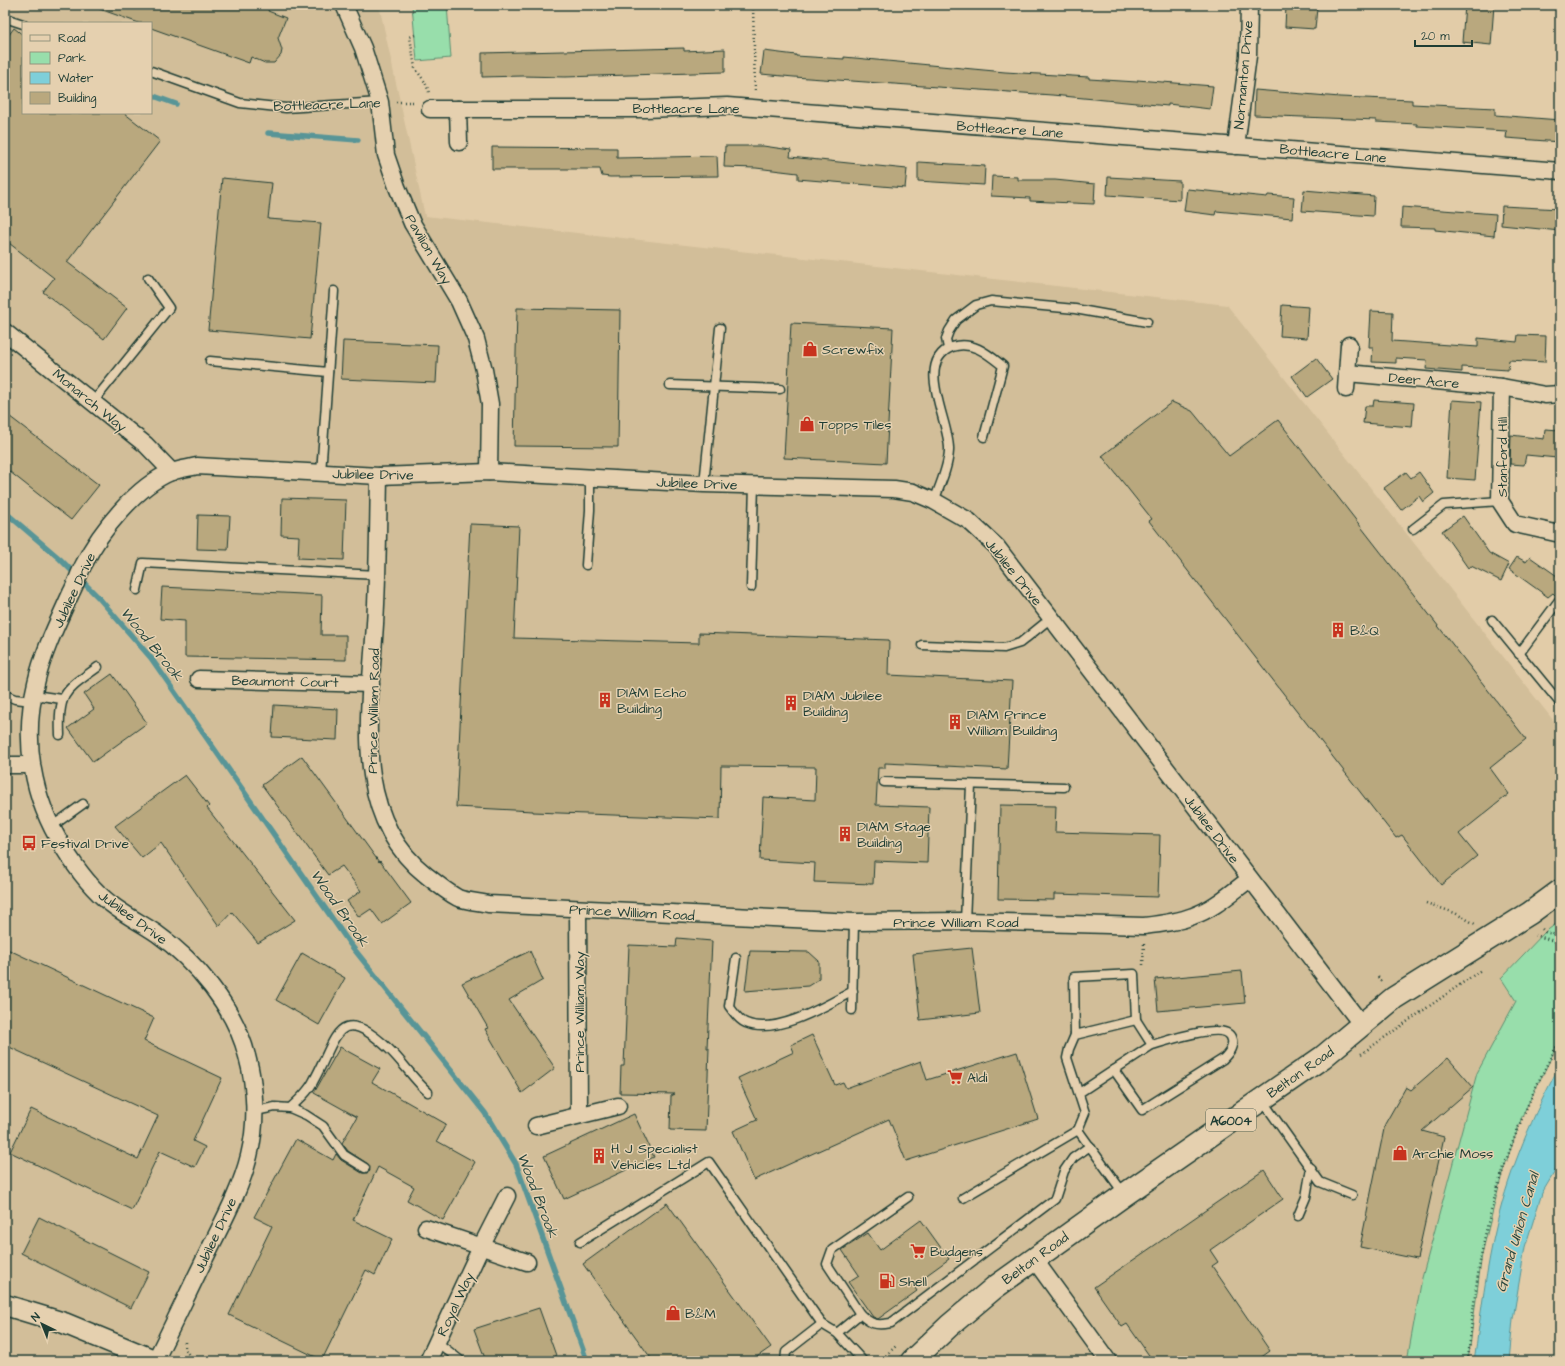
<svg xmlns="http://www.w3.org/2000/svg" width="1565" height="1366" font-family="'Architects Daughter',sans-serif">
	<rect width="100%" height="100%" fill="#e2cca8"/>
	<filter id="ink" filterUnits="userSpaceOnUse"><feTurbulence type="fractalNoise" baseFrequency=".025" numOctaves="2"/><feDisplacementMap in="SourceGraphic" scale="8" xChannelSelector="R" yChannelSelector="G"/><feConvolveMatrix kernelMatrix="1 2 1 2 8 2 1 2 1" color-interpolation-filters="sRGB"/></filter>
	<g filter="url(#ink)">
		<path fill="#d2be99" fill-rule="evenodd" d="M5 5H379L425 216 1227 305 1560 729V943L1413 1361H5ZM23 23H151V113H23Z"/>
		<g fill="#98deab" stroke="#5c8e70">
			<path d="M447 5 451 58 417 61 412 6Z"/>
			<path d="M1560 921V1040L1523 1114 1502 1174 1482 1254 1468 1361H1407L1422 1278 1477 1073 1516 1001 1501 978 1545 932Z"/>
		</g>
		<path fill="#7ecfd9" stroke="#589597" d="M1560 1065V1163L1542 1193 1525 1247 1513 1319 1509 1361H1474C1481 1315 1486 1268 1497 1223 1510 1168 1533 1115 1560 1065Z"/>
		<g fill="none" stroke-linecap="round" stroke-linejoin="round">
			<g stroke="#589597" stroke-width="5.5">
				<path d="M151 95 176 104"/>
				<path d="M268 133 358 140"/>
				<path d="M5 512 60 559 98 597 151 658 350 944 485 1113 516 1164 587 1361"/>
			</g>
		</g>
		<g fill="#b9a87e" stroke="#1f3d34">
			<path d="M95 5H270L268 11 286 18 278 38 282 50 281 55 274 63H265L251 57 249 63 151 28V23H139L94 7Z"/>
			<path d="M1465 5H1494L1491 45 1462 42Z"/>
			<path d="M1286 6 1317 8 1315 29 1285 27Z"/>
			<path d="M14 28 23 35V113H124L160 141 67 262 127 308 104 339 43 292 54 278 5 240V40Z"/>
			<path d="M684 48V51L725 49V72L565 77 523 76 482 77V53Z"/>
			<path d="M764 51 796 55V56L844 59V57L1005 72 1089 77V79L1137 82V80L1213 86 1210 109 1168 104V106L1052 95 794 77 761 74Z"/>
			<path d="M1255 90 1340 97 1412 100V104L1495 108V115L1560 120V142L1506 138 1507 131 1417 126V124L1376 122V120L1254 115Z"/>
			<path d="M725 146H763L791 150 790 157 907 169 905 188 798 179V173L756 168 724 167Z"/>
			<path d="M492 147 617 148V158L717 156 718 176 610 177 602 176 600 169H492Z"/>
			<path d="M918 162 985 166 984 185 918 181Z"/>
			<path d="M992 176 1018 177V180H1055L1095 184 1094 204 1030 201V198L991 196Z"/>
			<path d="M1108 177 1180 181V200L1107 195Z"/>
			<path d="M222 178 272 183 268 219 321 223 310 339 208 330Z"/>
			<path d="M1187 189 1267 197 1268 195 1294 197 1292 218 1216 211 1215 215 1184 211Z"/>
			<path d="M1304 190 1374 196 1373 216 1302 211Z"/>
			<path d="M1502 206 1560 209V231L1501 225Z"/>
			<path d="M1402 207 1496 214 1494 236 1435 230V228L1401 227Z"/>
			<path d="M1282 305 1309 307 1307 338 1280 336Z"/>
			<path d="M517 308 620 310 618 447 514 446Z"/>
			<path d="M1371 311 1393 312 1392 341 1478 347V338L1517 342 1518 335 1546 336 1545 362 1509 360 1508 370 1462 367V372L1426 369 1427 360 1396 358V363L1372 362 1373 347H1369Z"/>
			<path d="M791 323 893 328 886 463 784 458Z"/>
			<path d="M343 341 438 345 436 383 341 379Z"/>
			<path d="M1316 358 1332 379 1307 397 1292 376Z"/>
			<path d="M1374 400 1414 403 1412 427 1363 423 1365 406H1373Z"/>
			<path d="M1452 400 1481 402 1475 480 1447 478Z"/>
			<path d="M1172 402 1192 411 1229 456 1278 420 1526 739 1490 768 1509 794 1459 834 1477 856 1441 885 1402 835 1396 838 1149 521 1152 519 1102 456Z"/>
			<path d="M5 413 99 485 71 520 5 468Z"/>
			<path d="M1545 429 1560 430 1557 458 1526 455 1524 465 1510 464 1511 435 1544 439Z"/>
			<path d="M1406 472 1411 478 1419 472 1434 493 1423 502 1419 496 1401 510 1384 488Z"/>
			<path d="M282 498 346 500 344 560 298 558 299 536 281 535Z"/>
			<path d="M198 515 230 516 228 550 197 549Z"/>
			<path d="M1463 516 1489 553 1509 564 1501 581 1471 566 1468 568 1442 531Z"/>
			<path d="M470 524 519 526 514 638 699 643V633L889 640 888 675 1012 681 1007 769 885 763V768H878L876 805 929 807 927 863 874 861 873 884 814 882 815 863 760 860 763 797 815 800 816 767 721 766 720 819 533 812V811L456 807Z"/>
			<path d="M1517 557 1526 562 1530 557 1560 578V594L1556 596 1553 593 1548 597 1509 569Z"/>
			<path d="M162 587 322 595 321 635H346V660L185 657V621L160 619Z"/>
			<path d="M112 674 147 723 93 762 68 728 94 709 84 694Z"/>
			<path d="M274 705 338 709 337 740 272 737Z"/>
			<path d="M302 756 379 862 380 861 411 903 382 924 371 909 359 917 347 901 361 891 342 866 328 875 262 785Z"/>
			<path d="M185 775 209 806 207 808 295 920 258 943 232 912 219 926 161 843 142 858 115 826Z"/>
			<path d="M1000 805 1056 806 1055 832 1160 835 1158 897 1054 894V900L998 899Z"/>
			<path d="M677 938 712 941 707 1048H709L706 1131 670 1130 671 1096 675 1094 620 1093 621 1066H624L629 945 676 947Z"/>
			<path d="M5 948 154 1018 144 1041 222 1078 193 1141 205 1147 195 1167 160 1151 132 1210 10 1152 31 1109 138 1159 158 1116 5 1045Z"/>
			<path d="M972 948 980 1013 920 1020 913 954Z"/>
			<path d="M530 951 543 980 509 1000 555 1068 522 1093 485 1029 488 1028 462 983Z"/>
			<path d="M750 951 809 952 819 961V979L808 986 745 991Z"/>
			<path d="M302 953 345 978 319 1025 276 1000Z"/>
			<path d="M1242 971 1245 1003 1158 1011 1155 979Z"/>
			<path d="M812 1035 835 1085 843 1082 846 1088 921 1061 927 1080 1017 1052 1038 1119 906 1161 889 1119 754 1180 733 1131 757 1120 738 1078 794 1052 791 1045Z"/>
			<path d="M340 1047 380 1069 372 1082 446 1124 437 1141 475 1162 443 1220 407 1200 414 1187 378 1167 353 1220 392 1239 375 1275 366 1270 322 1360 229 1315 272 1226 254 1217 296 1139 333 1160 336 1154 341 1160 362 1173H367L370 1171 368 1164 348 1151 342 1143 357 1117 314 1093Z"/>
			<path d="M1448 1058 1473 1087 1422 1131 1444 1137 1417 1259 1360 1247 1385 1124 1406 1087 1411 1090Z"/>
			<path d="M634 1114 654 1157 564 1199 544 1156Z"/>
			<path d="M1264 1170 1283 1199 1210 1250 1218 1262 1212 1266 1270 1351 1256 1361H1153L1127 1324 1122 1327 1094 1287Z"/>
			<path d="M667 1203 771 1347 751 1361H653L583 1264Z"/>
			<path d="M39 1217 149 1272 131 1308 21 1253Z"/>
			<path d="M921 1220 949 1259 913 1285 917 1291 878 1319 873 1317 848 1282 859 1275 842 1250 868 1233 880 1250Z"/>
			<path d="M539 1308 558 1361H486L474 1329Z"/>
		</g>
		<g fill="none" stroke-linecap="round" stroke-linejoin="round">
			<defs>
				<g id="service">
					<path d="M5 18 23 24"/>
					<path d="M151 71 240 103 286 108 380 102"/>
					<path d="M948 348 946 339 949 331 956 320 976 305 991 301 1075 309 1147 322"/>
					<path d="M210 361 328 372"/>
					<path d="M670 385 780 389"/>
					<path d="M93 402 169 308 148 278"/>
					<path d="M321 473 334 291"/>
					<path d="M704 484 720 328"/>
					<path d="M934 501C940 485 948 468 949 451 951 424 913 362 952 347 972 340 988 354 1003 366L984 437"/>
					<path d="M1413 529 1444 505 1500 501"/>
					<path d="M586 565 590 510V478"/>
					<path d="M751 587 754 485"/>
					<path d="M137 590 143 563 378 575"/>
					<path d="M1492 620 1560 703"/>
					<path d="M922 645 1004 648 1020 643 1051 618"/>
					<path d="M1519 654 1560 599"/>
					<path d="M5 695 15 699 32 701"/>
					<path d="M34 695 62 699"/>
					<path d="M60 735C58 692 65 691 98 667"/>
					<path d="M884 782 1064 787"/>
					<path d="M51 827 83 804"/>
					<path d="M965 921 971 785"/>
					<path d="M736 958 729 1006C734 1012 738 1020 746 1023 776 1036 827 1005 853 991"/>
					<path d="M852 1010 854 922"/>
					<path d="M1075 1035 1074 977 1134 974 1136 1020"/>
					<path d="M1079 1093 1152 1045"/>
					<path d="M1262 1100 1320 1182 1352 1195"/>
					<path d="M290 1108C299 1100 309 1091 314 1080 337 1039 337 1000 389 1049 403 1062 413 1079 428 1092"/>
					<path d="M255 1111 275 1107 290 1108 306 1115 323 1126 344 1155 365 1168"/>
					<path d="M1078 1130 1124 1194"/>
					<path d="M963 1198 1078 1130 1085 1113 1067 1058 1069 1049 1075 1035 1136 1020 1152 1045C1166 1041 1224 1021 1231 1037 1235 1046 1229 1053 1223 1059L1142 1110 1114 1070"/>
					<path d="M1298 1216 1306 1197 1311 1168"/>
					<path d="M580 1242 709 1162 822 1324"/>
					<path d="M860 1314 827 1264 832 1250 908 1197"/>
					<path d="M837 1333 860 1314C871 1324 875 1326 891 1323L1055 1199 1064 1171 1073 1158 1090 1146"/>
					<path d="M437 1342 461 1361"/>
					<path d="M785 1361 786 1352 822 1324 837 1333 863 1361"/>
				</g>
				<g id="minor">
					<path d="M344 5 363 48 380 102 386 155 397 187 412 223 459 301 476 339 484 370 490 404 489 472"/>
					<path d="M430 109H645L727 106 1560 171"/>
					<path d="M458 109 459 142"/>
					<path d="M1236 146 1248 56 1249 5"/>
					<path d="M5 332 146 445 172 472"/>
					<path d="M1347 373 1502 387 1545 395 1560 394"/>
					<path d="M1502 387 1500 501 1515 524 1560 534"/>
					<path d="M1346 389 1349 345"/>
					<path d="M379 476C378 526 378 575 375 624 370 710 350 815 426 875 436 883 447 892 458 898 467 901 478 902 488 904L854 922 965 921 1144 926C1161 924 1178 922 1193 916 1214 909 1232 892 1250 879"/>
					<path d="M199 679 371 684"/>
					<path d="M5 765H31"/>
					<path d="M578 910 579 1115"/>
					<path d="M536 1126 618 1106"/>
					<path d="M426 1228 527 1262"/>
					<path d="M1034 1259 1108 1361"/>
					<path d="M155 1361C175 1321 194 1280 214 1240 227 1214 242 1185 249 1156 257 1124 256 1088 247 1056 235 1008 196 961 156 933 141 923 125 915 111 904 91 889 76 868 63 847 32 798 22 740 36 683 43 652 58 622 71 593 76 584 79 573 84 564 100 531 137 486 171 472 180 469 189 468 197 466L379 476 489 472 704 484 894 489 913 492 934 501 969 521 997 547 1362 1025"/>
					<path d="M428 1361 481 1247 507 1196"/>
				</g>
				<path id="tertiary" d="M5 1305 64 1323 156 1361"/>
				<path id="primary" d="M912 1361 949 1326 994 1288 1124 1195 1323 1057 1394 998 1530 913 1560 891"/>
			</defs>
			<use href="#service" stroke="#1f3d34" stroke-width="11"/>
			<use href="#minor" stroke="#1f3d34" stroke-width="19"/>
			<use href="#tertiary" stroke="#1f3d34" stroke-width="23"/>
			<use href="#primary" stroke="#1f3d34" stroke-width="25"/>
			<g stroke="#1f3d34" stroke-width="2.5" stroke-dasharray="1 3" stroke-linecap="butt">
				<path d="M753 5 755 90"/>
				<path d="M415 35 410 37 415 68 425 82 429 92"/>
				<path d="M396 102H415"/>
				<path d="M1426 903 1455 913 1475 924"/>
				<path d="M1542 929 1545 932 1560 936"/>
				<path d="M1535 935 1560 943"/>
				<path d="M1143 965 1144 943"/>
				<path d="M1378 977 1382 983"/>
				<path d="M1361 1054 1481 970"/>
				<path d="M185 1342V1349L193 1361"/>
				<path d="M880 1361 897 1345"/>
				<path d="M1468 1361C1471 1326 1475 1291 1481 1256 1495 1180 1523 1107 1560 1040"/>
			</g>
			<use href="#service" stroke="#e5d0af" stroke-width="8"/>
			<use href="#minor" stroke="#e5d0af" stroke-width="16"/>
			<use href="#tertiary" stroke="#e5d0af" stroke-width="20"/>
			<use href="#primary" stroke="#e5d0af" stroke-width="22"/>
		</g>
	</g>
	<defs>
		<symbol id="shop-bare" viewBox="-9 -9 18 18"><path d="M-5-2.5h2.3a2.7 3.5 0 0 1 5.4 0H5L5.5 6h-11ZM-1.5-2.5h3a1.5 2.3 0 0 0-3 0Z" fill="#c8321e" stroke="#e5d0af" stroke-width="2.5" paint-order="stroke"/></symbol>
		<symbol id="building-bare" viewBox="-9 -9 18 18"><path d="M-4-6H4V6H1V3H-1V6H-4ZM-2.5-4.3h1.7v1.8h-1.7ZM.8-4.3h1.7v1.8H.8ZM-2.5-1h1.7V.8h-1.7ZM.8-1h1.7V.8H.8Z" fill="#c8321e" stroke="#e5d0af" stroke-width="2.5" paint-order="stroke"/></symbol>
		<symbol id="bus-bare" viewBox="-9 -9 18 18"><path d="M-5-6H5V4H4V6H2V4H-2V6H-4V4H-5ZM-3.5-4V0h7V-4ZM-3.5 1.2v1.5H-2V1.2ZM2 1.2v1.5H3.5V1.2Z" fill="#c8321e" stroke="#e5d0af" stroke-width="2.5" paint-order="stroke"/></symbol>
		<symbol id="supermarket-bare" viewBox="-9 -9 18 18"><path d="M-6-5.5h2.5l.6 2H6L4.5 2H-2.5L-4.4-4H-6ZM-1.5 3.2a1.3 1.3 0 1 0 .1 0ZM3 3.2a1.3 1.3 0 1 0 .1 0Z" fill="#c8321e" stroke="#e5d0af" stroke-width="2.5" paint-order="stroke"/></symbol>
		<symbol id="fuel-bare" viewBox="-9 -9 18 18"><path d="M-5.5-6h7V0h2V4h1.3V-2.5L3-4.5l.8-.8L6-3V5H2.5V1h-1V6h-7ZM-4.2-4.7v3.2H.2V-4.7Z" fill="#c8321e" stroke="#e5d0af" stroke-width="2.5" paint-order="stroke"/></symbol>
	</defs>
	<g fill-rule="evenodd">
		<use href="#shop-bare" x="799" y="338" width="22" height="22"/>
		<use href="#shop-bare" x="796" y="413" width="22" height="22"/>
		<use href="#building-bare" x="1327" y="619" width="22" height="22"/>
		<use href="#building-bare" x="594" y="689" width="22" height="22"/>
		<use href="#building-bare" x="780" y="692" width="22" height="22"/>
		<use href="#building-bare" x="944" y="711" width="22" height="22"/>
		<use href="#building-bare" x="834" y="823" width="22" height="22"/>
		<use href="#bus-bare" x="18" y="832" width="22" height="22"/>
		<use href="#supermarket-bare" x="944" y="1066" width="22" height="22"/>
		<use href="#shop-bare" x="1389" y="1142" width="22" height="22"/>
		<use href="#building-bare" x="588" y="1145" width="22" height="22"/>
		<use href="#supermarket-bare" x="907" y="1240" width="22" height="22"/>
		<use href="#fuel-bare" x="876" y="1270" width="22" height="22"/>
		<use href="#shop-bare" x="662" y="1302" width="22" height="22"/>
	</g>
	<g text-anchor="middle" stroke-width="3" stroke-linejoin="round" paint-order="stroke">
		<rect fill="#e5d0af" stroke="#5a6959" stroke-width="1" x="1206" y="1109" width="50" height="22" rx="3"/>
		<g font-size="13" font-weight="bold" fill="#1f3d34">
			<text x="1231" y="1125">A6004</text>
		</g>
		<g font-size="14" fill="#1f3d34" stroke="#e5d0af">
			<text transform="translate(1243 75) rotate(-85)" y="5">Normanton Drive</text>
			<text transform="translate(327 104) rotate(-2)" y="5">Bottleacre Lane</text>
			<text x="686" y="113">Bottleacre Lane</text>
			<text transform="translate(1010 129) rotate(4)" y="5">Bottleacre Lane</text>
			<text transform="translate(1333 153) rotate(5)" y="5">Bottleacre Lane</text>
			<text transform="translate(429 249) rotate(60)" y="5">Pavilion Way</text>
			<text transform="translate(1424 380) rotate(5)" y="5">Deer Acre</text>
			<text transform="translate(90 400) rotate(39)" y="5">Monarch Way</text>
			<text transform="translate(1502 457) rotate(-90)" y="5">Stanford Hill</text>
			<text transform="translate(373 474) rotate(1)" y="5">Jubilee Drive</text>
			<text transform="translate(697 483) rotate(2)" y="5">Jubilee Drive</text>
			<text transform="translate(1014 572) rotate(51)" y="5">Jubilee Drive</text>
			<text transform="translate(74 590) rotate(-65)" y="5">Jubilee Drive</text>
			<text transform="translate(285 681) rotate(1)" y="5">Beaumont Court</text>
			<text transform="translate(373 711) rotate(-89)" y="5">Prince William Road</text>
			<text transform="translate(1212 829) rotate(53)" y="5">Jubilee Drive</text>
			<text transform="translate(632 912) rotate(3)" y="5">Prince William Road</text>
			<text transform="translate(133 917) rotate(36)" y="5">Jubilee Drive</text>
			<text x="956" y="927">Prince William Road</text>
			<text transform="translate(579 1012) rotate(-90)" y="5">Prince William Way</text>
			<text transform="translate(1300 1072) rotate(-35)" y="5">Belton Road</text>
			<text transform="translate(215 1235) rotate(-65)" y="5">Jubilee Drive</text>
			<text transform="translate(1035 1258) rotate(-36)" y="5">Belton Road</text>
			<text transform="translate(455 1304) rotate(-65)" y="5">Royal Way</text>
		</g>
		<g font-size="14" fill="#1f3d34" stroke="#e5d0af" text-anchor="start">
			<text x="822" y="354">Screwfix</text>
			<text x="819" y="429">Topps Tiles</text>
			<text x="1350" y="635">B&amp;Q</text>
			<text x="617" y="697">DIAM Echo<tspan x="617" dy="16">Building</tspan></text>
			<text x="803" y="700">DIAM Jubilee<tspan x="803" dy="16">Building</tspan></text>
			<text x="967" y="719">DIAM Prince<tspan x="967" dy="16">William Building</tspan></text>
			<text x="857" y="831">DIAM Stage<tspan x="857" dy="16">Building</tspan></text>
			<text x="41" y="848">Festival Drive</text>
			<text x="967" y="1082">Aldi</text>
			<text x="611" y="1153">H J Specialist<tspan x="611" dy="16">Vehicles Ltd</tspan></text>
			<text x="1412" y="1158">Archie Moss</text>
			<text x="930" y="1256">Budgens</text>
			<text x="899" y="1286">Shell</text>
			<text x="685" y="1318">B&amp;M</text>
		</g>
		<g font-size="15" font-style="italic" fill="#24443c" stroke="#e5d0af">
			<text transform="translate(152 644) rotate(51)" y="5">Wood Brook</text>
			<text transform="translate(340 908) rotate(55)" y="5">Wood Brook</text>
			<text transform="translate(538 1195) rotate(69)" y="5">Wood Brook</text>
			<text transform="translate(1517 1232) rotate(-74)" y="5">Grand Union Canal</text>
		</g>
	</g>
	<rect width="1565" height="1366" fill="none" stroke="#e5d0af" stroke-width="20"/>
	<rect x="10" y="10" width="1545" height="1346" fill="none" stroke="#1f3d34" stroke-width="1.5" filter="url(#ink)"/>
	<rect x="22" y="22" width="130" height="92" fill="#e5d0af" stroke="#96957e"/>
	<rect x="30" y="35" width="20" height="6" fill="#e5d0af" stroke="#96957e"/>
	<text x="58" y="42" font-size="12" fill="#1f3d34">Road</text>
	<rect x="30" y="52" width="20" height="12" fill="#98deab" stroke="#96957e"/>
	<text x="58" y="62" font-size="12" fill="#1f3d34">Park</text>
	<rect x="30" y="72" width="20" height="12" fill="#7ecfd9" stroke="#96957e"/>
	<text x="58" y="82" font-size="12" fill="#1f3d34">Water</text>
	<rect x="30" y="92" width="20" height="12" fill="#b9a87e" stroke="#96957e"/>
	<text x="58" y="102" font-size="12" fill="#1f3d34">Building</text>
	<g transform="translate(42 1324) rotate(317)" stroke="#e5d0af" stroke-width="3" paint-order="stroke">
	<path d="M0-3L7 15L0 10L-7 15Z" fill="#1f3d34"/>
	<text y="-6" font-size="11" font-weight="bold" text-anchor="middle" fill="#1f3d34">N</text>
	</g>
	<path d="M1415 40v6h57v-6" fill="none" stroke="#1f3d34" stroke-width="2"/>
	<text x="1421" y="40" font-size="12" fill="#1f3d34" stroke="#e5d0af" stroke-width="3" paint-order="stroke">20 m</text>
</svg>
